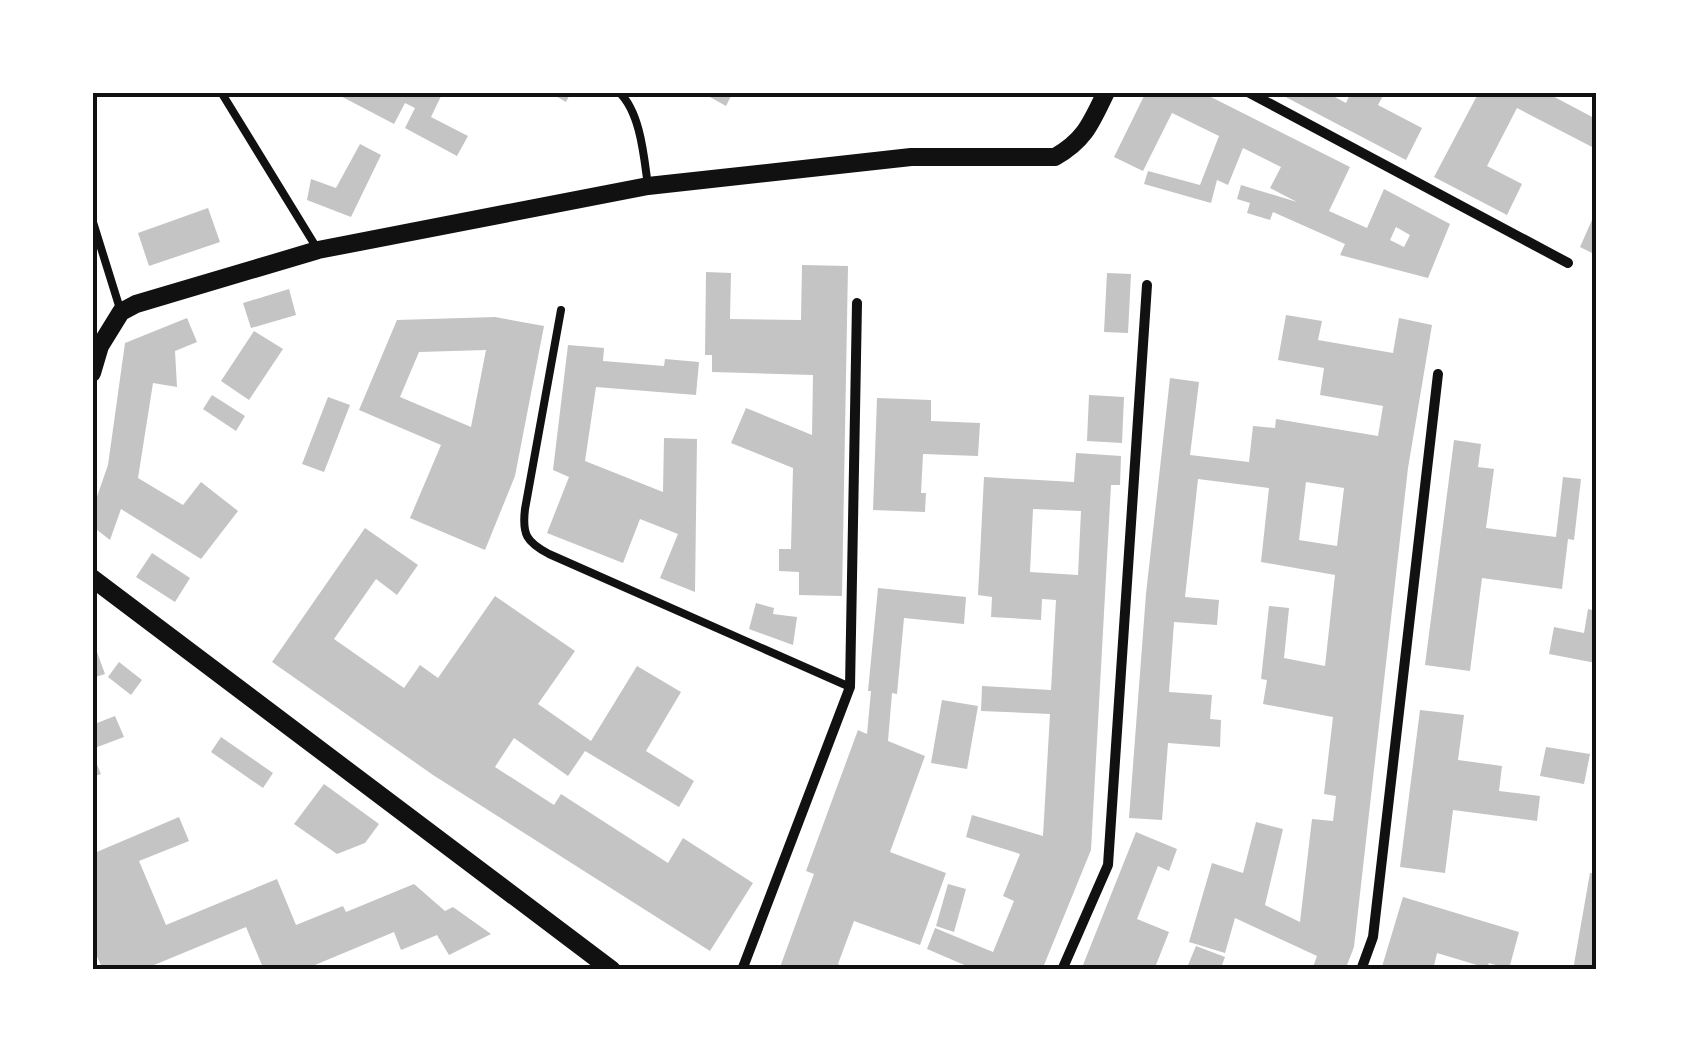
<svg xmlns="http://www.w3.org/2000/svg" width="1689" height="1062" font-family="Ubuntu,sans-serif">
	<rect width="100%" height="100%" fill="#fff"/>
	<g fill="#c4c4c4" fill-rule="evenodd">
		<path d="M333 92H443L431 117 468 136 457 156 405 128 415 108 405 103 394 124Z"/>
		<path d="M549 92H571L566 102Z"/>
		<path d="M701 92H733L726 106Z"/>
		<path d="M1146 92H1201L1350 167 1329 211 1367 228 1384 189 1450 224 1428 278 1340 255 1345 244 1273 212 1270 220 1247 213 1250 203 1237 199 1241 185 1297 202 1270 188 1281 167 1243 148 1228 185 1217 180 1211 203 1144 184 1148 171 1200 185 1219 136 1172 113 1143 171 1114 157ZM1396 227 1410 235 1404 247 1390 240Z"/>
		<path d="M1276 92H1326L1346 103 1351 92H1385L1378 105 1422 128 1406 160Z"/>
		<path d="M1479 92H1545L1596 119V149L1517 108 1487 166 1522 184 1507 215 1434 177Z"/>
		<path d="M360 144 381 155 351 217 307 200 311 179 336 188Z"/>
		<path d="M208 208 220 242 149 266 138 233Z"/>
		<path d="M1596 211V255L1580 247Z"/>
		<path d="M802 265 848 266 842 596 799 595V572L779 571V549H791L793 468 731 443 746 408 812 435 813 375 712 372V355H705L706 272 731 273 730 319 801 320Z"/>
		<path d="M1107 273 1131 274 1128 333 1104 332Z"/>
		<path d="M289 289 296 315 251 328 243 303Z"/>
		<path d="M1286 315 1322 321 1318 340 1393 353 1399 318 1432 325 1408 468 1354 947 1345 970H1312L1317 956 1235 918 1225 953 1189 942 1212 863 1243 873 1256 822 1283 829 1265 905 1300 922 1312 819 1333 821 1336 796 1324 794 1333 717 1263 704 1267 680 1261 679 1269 606 1289 608 1284 658 1325 666 1335 575 1261 562 1269 488 1198 479 1185 597 1219 600 1217 625 1174 622 1169 692 1212 695 1210 719 1221 720 1220 747 1168 743 1162 820 1129 818 1146 594 1170 378 1199 382 1190 455 1249 462 1253 426 1275 428 1276 419 1378 436 1383 406 1320 395 1324 368 1278 360ZM1306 482 1344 488 1337 546 1299 540Z"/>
		<path d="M495 317 544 326 515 476 485 550 410 518 441 445 359 410 397 320ZM486 350 471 427 400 397 419 352Z"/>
		<path d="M187 318 197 342 175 351 177 387 153 383 138 478 183 505 201 482 238 511 201 559 121 509 110 540 92 526V511L108 465 125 343Z"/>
		<path d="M254 331 283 349 249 400 221 381Z"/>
		<path d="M568 345 604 348 603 361 664 366 665 359 699 362 696 395 596 387 585 461 663 492 664 438 697 439 695 592 660 578 678 534 640 519 623 563 547 533 569 477 553 470Z"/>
		<path d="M212 395 245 416 236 431 203 409Z"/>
		<path d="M1089 395 1124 397 1122 443 1087 441Z"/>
		<path d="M328 397 350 405 324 472 302 464Z"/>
		<path d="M877 398 931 400V421L980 423 978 456 923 454 921 493H926L925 512 873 510Z"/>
		<path d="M1454 440 1481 444 1478 467 1494 469 1486 528 1556 537 1563 477 1581 479 1574 540 1568 539 1562 589 1482 578 1470 671 1425 665Z"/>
		<path d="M1076 453 1121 456 1120 485H1111L1091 850 1042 970H976L927 949 935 928 993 952 1014 901 1003 896 1020 854 966 837 972 815 1043 836 1050 714 981 711 982 686 1051 690 1056 600 1042 599 1041 620 991 617 992 597 978 595 984 477 1074 482ZM1033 509 1081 511 1078 575 1030 572Z"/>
		<path d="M365 528 418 565 397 595 376 579 334 639 404 688 420 665 438 678 495 596 575 651 538 704 591 741 637 666 681 692 646 751 694 781 679 807 585 751 568 776 514 738 495 767 554 805 561 794 668 863 683 838 753 883 710 951 433 775 272 662Z"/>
		<path d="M152 553 190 578 175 602 136 577Z"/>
		<path d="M878 588 966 597 964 624 904 618 897 694 892 693 888 741 925 756 890 852 946 873 920 945 854 921 838 964 847 970H779L814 874 806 871 858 730 867 734 871 691H868Z"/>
		<path d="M756 603 774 608 773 614 797 617 793 645 749 629Z"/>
		<path d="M1588 609 1596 611V663L1549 654 1554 627 1584 633Z"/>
		<path d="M97 652 105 674 92 678V654Z"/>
		<path d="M119 662 142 680 131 695 108 677Z"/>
		<path d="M942 700 978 706 967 769 931 763Z"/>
		<path d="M1420 710 1464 715 1458 760 1502 766 1499 791 1540 796 1537 821 1453 810 1445 873 1400 867Z"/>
		<path d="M115 716 124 737 92 749V725Z"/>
		<path d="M221 737 273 773 263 788 211 752Z"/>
		<path d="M1546 747 1590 754 1584 784 1540 776Z"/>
		<path d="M92 753 101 774 92 777Z"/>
		<path d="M324 784 379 824 365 843 337 854 294 824Z"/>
		<path d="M179 817 189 841 139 861 166 925 277 879 296 925 343 906 346 912 414 884 445 911 453 907 491 934 449 955 437 935 401 950 394 932 303 970H264L246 927 142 970H103L92 945V854Z"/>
		<path d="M1136 832 1177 849 1169 871 1158 866 1137 919 1169 932 1154 970H1081Z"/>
		<path d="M1590 873 1596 874V970H1573Z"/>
		<path d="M948 884 966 889 954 932 936 926Z"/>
		<path d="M1403 897 1519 932 1509 969 1489 963 1487 968 1437 953 1433 970H1381Z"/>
		<path d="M1196 946 1225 957 1220 970H1186Z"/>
	</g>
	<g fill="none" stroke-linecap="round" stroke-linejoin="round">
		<g stroke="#111" stroke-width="8">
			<path d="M221 92 318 250"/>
			<path d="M619 92C641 113 644 158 648 186"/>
			<path d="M92 219 121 312"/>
			<path d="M561 310 525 509C522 534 526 542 549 554L850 687"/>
		</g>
		<g stroke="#111" stroke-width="10">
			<path d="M1248 92 1568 263"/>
			<path d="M742 970 850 687 857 303"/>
			<path d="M1062 970 1108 865 1147 285"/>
			<path d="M1361 970 1373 937 1438 374"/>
		</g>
		<g stroke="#111" stroke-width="18">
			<path d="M92 373 100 346 121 312 136 304 318 250 648 186 911 157H1055C1085 140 1091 123 1106 92"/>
			<path d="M92 578 612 970"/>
		</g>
	</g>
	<rect width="1689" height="1062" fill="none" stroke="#ffffff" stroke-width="190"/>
	<rect x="95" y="95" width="1499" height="872" fill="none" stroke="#111" stroke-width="4"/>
</svg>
